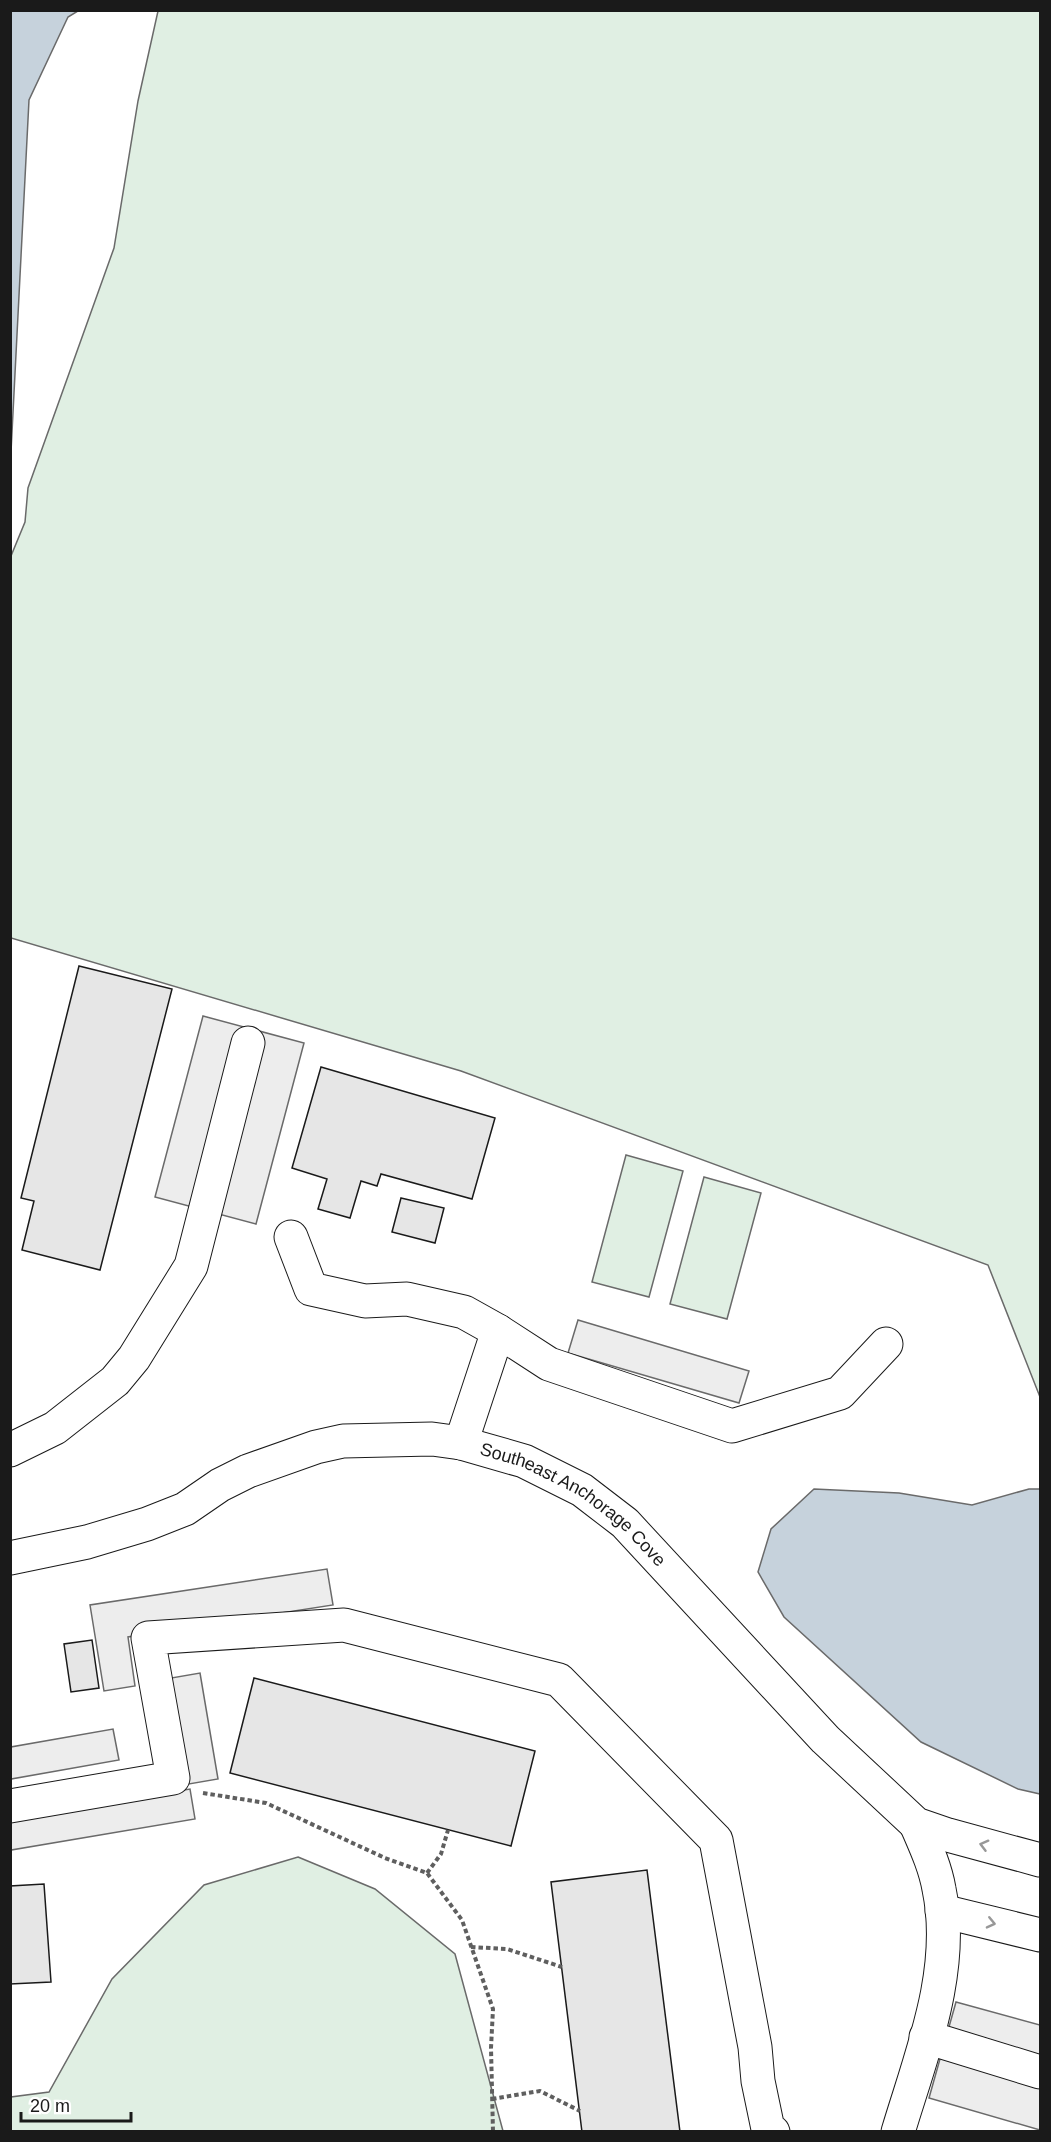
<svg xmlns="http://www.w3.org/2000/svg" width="1051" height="2142" font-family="Helvetica,sans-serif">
	<rect width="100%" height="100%" fill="#fff"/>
	<g fill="#e0efe3" stroke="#6a6a6a" stroke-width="1.5">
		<path d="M158 11H1040V1397L988 1265 461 1071 11 938V556L25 522 28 488 114 248 138 101Z"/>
		<path d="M626 1155 683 1171 649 1297 592 1282Z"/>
		<path d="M704 1177 761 1193 727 1319 670 1304Z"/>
		<path d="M298 1857 375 1889 455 1954 503 2131H11V2097L49 2092 112 1979 204 1885Z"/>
	</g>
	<g fill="#ededed" stroke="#6a6a6a" stroke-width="1.5">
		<path d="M203 1016 304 1043 256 1224 155 1197Z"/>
		<path d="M578 1320 749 1371 739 1403 568 1353Z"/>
		<path d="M327 1569 333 1605 128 1637 135 1686 104 1691 90 1605Z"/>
		<path d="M200 1673 218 1779 189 1784 171 1678Z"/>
		<path d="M113 1729 119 1760 11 1779V1747Z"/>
		<path d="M190 1789 195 1819 11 1850V1819Z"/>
		<path d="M956 2002 1040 2025V2130L929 2098Z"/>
	</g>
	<g fill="#c6d2dc" stroke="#6a6a6a" stroke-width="1.5">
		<path d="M11 10 78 11 68 17 29 100 11 452Z"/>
		<path d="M814 1489 899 1493 972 1505 1029 1489H1040V1794L1018 1789 921 1742 784 1617 758 1572 771 1529Z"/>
	</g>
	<g fill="#e6e6e6" stroke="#1a1a1a" stroke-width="1.5">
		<path d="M79 966 172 989 100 1270 22 1250 34 1201 21 1198Z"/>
		<path d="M321 1067 495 1118 472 1199 381 1174 377 1186 361 1181 350 1218 318 1209 327 1179 292 1168Z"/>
		<path d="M401 1198 444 1208 435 1243 392 1232Z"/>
		<path d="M92 1640 99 1688 71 1692 64 1644Z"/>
		<path d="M254 1678 535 1751 511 1846 230 1773Z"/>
		<path d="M647 1870 680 2132H582L551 1882Z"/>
		<path d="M44 1884 51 1982 10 1984V1886Z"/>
	</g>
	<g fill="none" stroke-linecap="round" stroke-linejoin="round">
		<defs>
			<g id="minor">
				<path d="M291 1237 311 1289 365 1301 407 1299 464 1312 498 1331 549 1364 732 1426 840 1393 886 1344"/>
				<path d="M461 1443 498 1331"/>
				<path d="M10 1450 55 1428 115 1381 134 1358 191 1266 248 1043"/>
				<path id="s1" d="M10 1558 87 1542 147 1524 185 1509 220 1485 248 1471 316 1447 343 1441 432 1439 461 1443 524 1461 582 1490 625 1523 825 1739 916 1824 948 1835 1040 1860"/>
				<path d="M10 1806 173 1778 148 1638 344 1625 559 1680 716 1840 755 2047 758 2081 768 2129 773 2132"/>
				<path d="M942 1911 1040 1935"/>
				<path d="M926 2037 1040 2072"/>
				<path d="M898 2132C921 2055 956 1970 939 1889 935 1866 925 1845 916 1824"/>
			</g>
		</defs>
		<use href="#minor" stroke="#1a1a1a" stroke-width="35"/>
		<g stroke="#5f5f5f" stroke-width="4" stroke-dasharray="4.5 3" stroke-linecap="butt">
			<path d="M203 1793 266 1803 385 1858 427 1873 462 1920 493 2009 491 2048 493 2132"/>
			<path d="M427 1873 441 1854 448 1830"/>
			<path d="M471 1947 507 1949 562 1967"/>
			<path d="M492 2099 540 2091 580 2111"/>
		</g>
		<use href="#minor" stroke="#fff" stroke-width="33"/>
	</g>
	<defs><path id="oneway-chevron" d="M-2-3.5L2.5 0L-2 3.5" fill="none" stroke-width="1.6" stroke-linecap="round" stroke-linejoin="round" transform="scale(1.5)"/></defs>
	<g stroke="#989898">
		<use href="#oneway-chevron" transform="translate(984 1845) rotate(-165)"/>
		<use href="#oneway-chevron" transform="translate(991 1923) rotate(13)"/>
	</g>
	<g text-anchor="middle" stroke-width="4.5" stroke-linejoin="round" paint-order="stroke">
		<g font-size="18" fill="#1a1a1a" stroke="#fff">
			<text dy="6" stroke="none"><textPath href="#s1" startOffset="604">Southeast Anchorage Cove</textPath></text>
		</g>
	</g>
	<rect width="1051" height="2142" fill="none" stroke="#1a1a1a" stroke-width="24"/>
	<path d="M21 2112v9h110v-9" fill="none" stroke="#1a1a1a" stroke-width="3"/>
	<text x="30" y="2112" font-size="18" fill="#1a1a1a" stroke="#ffffff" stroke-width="4.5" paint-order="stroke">20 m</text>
</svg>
